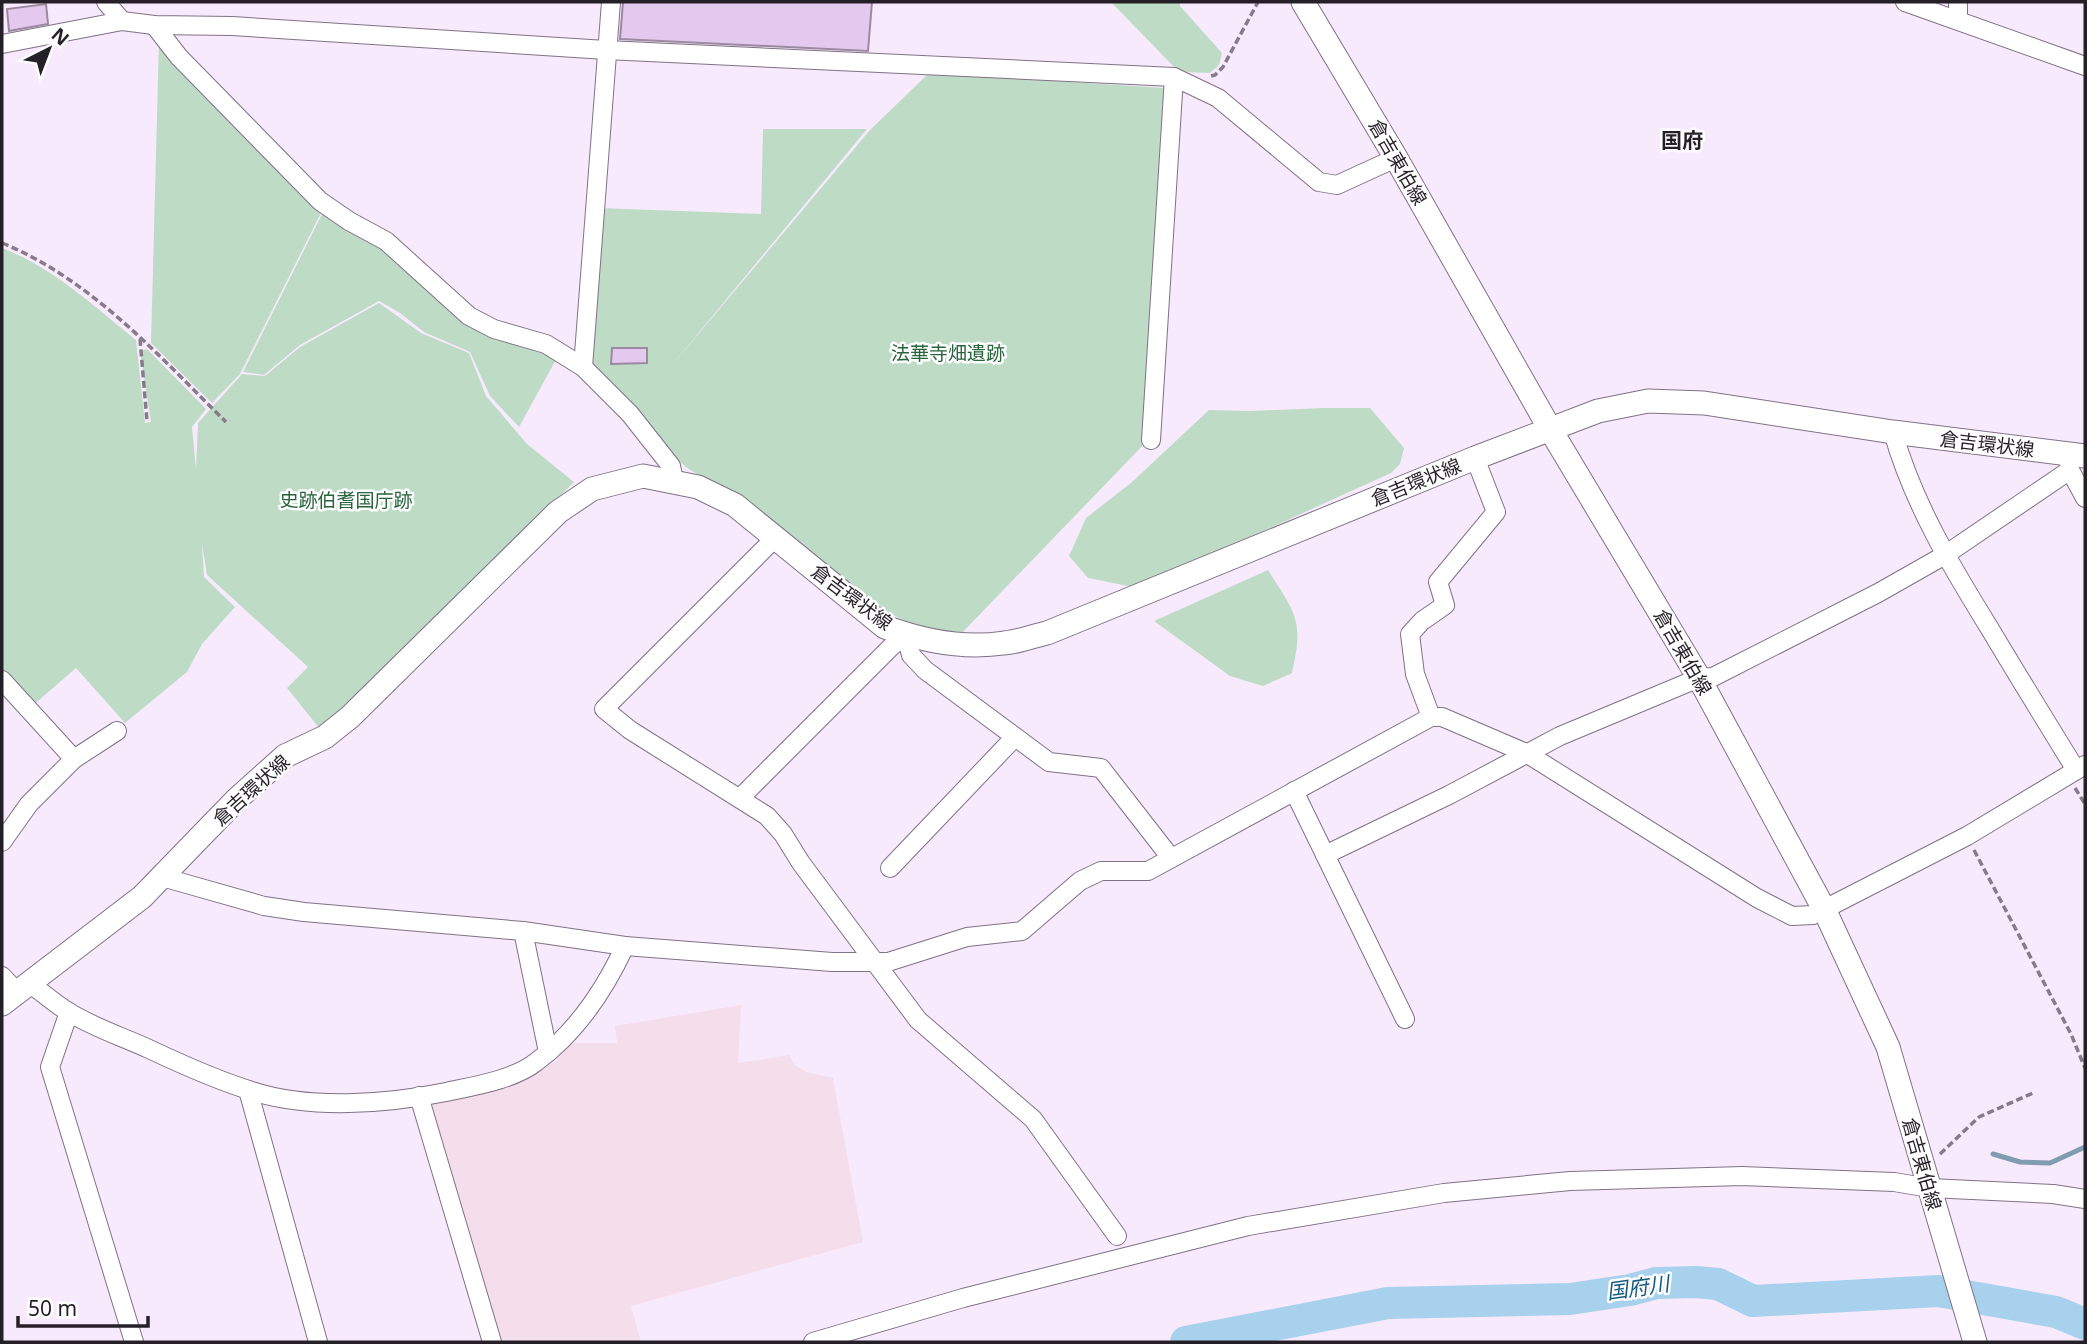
<svg xmlns="http://www.w3.org/2000/svg" width="2087" height="1344" font-family="'Noto Sans','Noto Sans JP',sans-serif">
	<rect width="100%" height="100%" fill="#f8eafd"/>
	<path fill="#f4deec" d="M741 1005 738 1063 789 1055 795 1065 806 1072 833 1078 863 1242 631 1306 641 1342H497L425 1103 519 1081 556 1061 571 1043H617L615 1026Z"/>
	<g fill="#bedcc5">
		<path d="M1111 2H1180V6L1222 53 1219 65 1210 73 1179 72Z"/>
		<path d="M159 40 324 207 240 374 212 403 151 343Z"/>
		<path d="M929 73 1165 88 1149 439 959 636 919 629 888 612 857 592 735 496 687 468 673 456 591 372 599 208 761 214 763 129H867L668 370 870 130Z"/>
		<path d="M325 208 385 245 455 309 558 356 519 427 490 396 470 352 424 332 400 313 379 301 300 345 264 375 243 372Z"/>
		<path d="M2 248C52 267 94 306 136 340L145 423 151 422 140 351 147 349 206 409 192 427 196 469 198 423 242 374 265 376 300 347 379 303 421 333 469 353 486 396 527 444 574 482 469 588 320 729 287 688 308 667 207 575 202 544 204 577 235 607 202 644 187 672 125 723 76 668 31 707 2 676Z"/>
		<path d="M1323 408H1370L1404 448 1400 464 1391 473 1138 588 1088 578 1069 556 1086 518 1132 482 1209 410 1250 411Z"/>
		<path d="M1268 570C1296 614 1304 620 1292 673L1263 686 1230 676 1154 621Z"/>
	</g>
	<g fill="none" stroke-linecap="round" stroke-linejoin="round">
		<path stroke="#809cb1" stroke-width="5" d="M1993 1154 2020 1162 2050 1163 2085 1147"/>
		<path stroke="#a7d1ec" stroke-width="32" d="M1186 1342 1388 1303 1570 1299 1630 1290 1656 1283 1696 1282 1718 1284 1753 1301 1938 1291 2056 1312 2085 1324"/>
	</g>
	<g fill="#e4c9ee" stroke="#9a899f" stroke-width="2">
		<path d="M623 2H872L868 51 620 39Z"/>
		<path d="M46 4 48 24 9 31 7 9Z"/>
		<path d="M612 348H647V363L611 364Z"/>
	</g>
	<g fill="none" stroke-linecap="round" stroke-linejoin="round">
		<defs>
			<g id="minor">
				<path d="M106 2 122 21"/>
				<path d="M1905 2 2085 66"/>
				<path d="M1958 20V2"/>
				<path d="M154 25 179 57 320 201 349 221 386 241 469 316 494 329 546 344 583 367 630 414 671 466 674 481"/>
				<path d="M2 44 122 21 154 25 232 26 606 50 1174 77 1218 98 1319 182 1337 185 1396 158"/>
				<path d="M583 367 611 2"/>
				<path d="M1893 432C1913 503 1951 566 1990 629 2018 676 2047 723 2076 770"/>
				<path d="M1151 440 1174 77"/>
				<path d="M2069 460 2070 470 2085 498"/>
				<path d="M768 545 604 709 630 730 767 816 783 834 801 863 918 1020 1033 1119 1117 1236"/>
				<path d="M2 680 74 759"/>
				<path d="M1431 717 1415 674 1410 634 1422 621 1445 605 1438 582 1496 512 1475 458"/>
				<path d="M1294 791 1405 1019"/>
				<path d="M741 797 892 646 906 635 911 655 925 670 1049 762 1101 768 1171 858"/>
				<path d="M2 842 29 804 74 759 117 731"/>
				<path d="M1325 855 1449 795 1560 736 1699 678 1713 677 1878 593 1945 555 2070 470"/>
				<path d="M890 868 1015 737"/>
				<path d="M162 877 264 906 304 912 523 931 625 946 832 962H888L967 937 1022 931 1080 881 1101 871H1148L1431 717H1442L1526 753 1757 898 1792 916 1813 915 1967 836 2085 765"/>
				<path d="M523 931 548 1052"/>
				<path d="M2 976 18 993"/>
				<path d="M29 983C42 992 54 1003 67 1011 92 1027 123 1037 149 1049 183 1065 216 1080 252 1091 310 1110 387 1104 446 1092 474 1086 513 1080 536 1062 577 1032 604 991 625 946"/>
				<path d="M69 1012 50 1067 134 1342"/>
				<path d="M248 1090 318 1342"/>
				<path d="M419 1096 492 1342"/>
				<path d="M813 1342 963 1298 1248 1226 1444 1193 1570 1181 1742 1176 1894 1182 1930 1188 2053 1194 2085 1199"/>
			</g>
			<g id="major">
				<path d="M1303 2 1396 158 1550 429 1699 678 1825 911 1888 1047 1975 1342"/>
				<path d="M2 1004 142 897 237 799 285 756 325 737 350 717 558 512 592 489 643 476 698 487 735 505 885 627C923 641 964 649 1004 643 1019 642 1033 636 1047 633L1475 458 1598 411 1648 401 1704 403 1893 432 2085 456"/>
			</g>
		</defs>
		<use href="#minor" stroke="#817186" stroke-width="20"/>
		<use href="#major" stroke="#817186" stroke-width="25"/>
		<g stroke="#867c89" stroke-width="3.5" stroke-dasharray="7 3.5" stroke-linecap="butt">
			<path d="M1211 76 1215 75 1223 67 1258 2"/>
			<path d="M2 243C91 279 159 356 226 422"/>
			<path d="M140 339 147 421"/>
			<path d="M2075 788 2085 804"/>
			<path d="M1974 850 2071 1034 2085 1068"/>
			<path d="M1940 1154 1979 1117 2033 1093"/>
		</g>
		<use href="#minor" stroke="#fff" stroke-width="18"/>
		<use href="#major" stroke="#fff" stroke-width="23"/>
	</g>
	<g text-anchor="middle" stroke-width="5" stroke-linejoin="round" paint-order="stroke">
		<g font-size="19" fill="#251f27" stroke="#fdfdfd">
			<text transform="translate(1398 162) rotate(60)" y="7">倉吉東伯線</text>
			<text transform="translate(1987 444) rotate(7)" y="7">倉吉環状線</text>
			<text transform="translate(1416 482) rotate(-22)" y="7">倉吉環状線</text>
			<text transform="translate(852 597) rotate(37)" y="7">倉吉環状線</text>
			<text transform="translate(1683 652) rotate(60)" y="7">倉吉東伯線</text>
			<text transform="translate(251 790) rotate(-42)" y="7">倉吉環状線</text>
			<text transform="translate(1922 1164) rotate(74)" y="7">倉吉東伯線</text>
		</g>
		<g font-size="19" fill="#29643e" stroke="#fdfdfd">
			<text x="948" y="360">法華寺畑遺跡</text>
			<text x="346" y="507">史跡伯耆国庁跡</text>
		</g>
		<g font-size="21" font-weight="bold" fill="#251f27" stroke="#fdfdfd">
			<text x="1682" y="148">国府</text>
		</g>
		<g font-size="21" font-style="italic" fill="#14597e" stroke="#fdfdfd">
			<text transform="translate(1638 1288) rotate(-8)" y="7">国府川</text>
		</g>
	</g>
	<rect width="2087" height="1344" fill="none" stroke="#251f27" stroke-width="7"/>
	<g transform="translate(49 49) rotate(42)" stroke="#fdfdfd" stroke-width="5" paint-order="stroke">
	<path d="M0-5L12 26L0 18L-12 26Z" fill="#251f27"/>
	<text y="-10" font-size="19" font-weight="bold" text-anchor="middle" fill="#251f27">N</text>
	</g>
	<path d="M18 1316v10h130v-10" fill="none" stroke="#251f27" stroke-width="3.5"/>
	<text x="28" y="1316" font-size="21" fill="#251f27" stroke="#fdfdfd" stroke-width="5" paint-order="stroke">50 m</text>
</svg>
